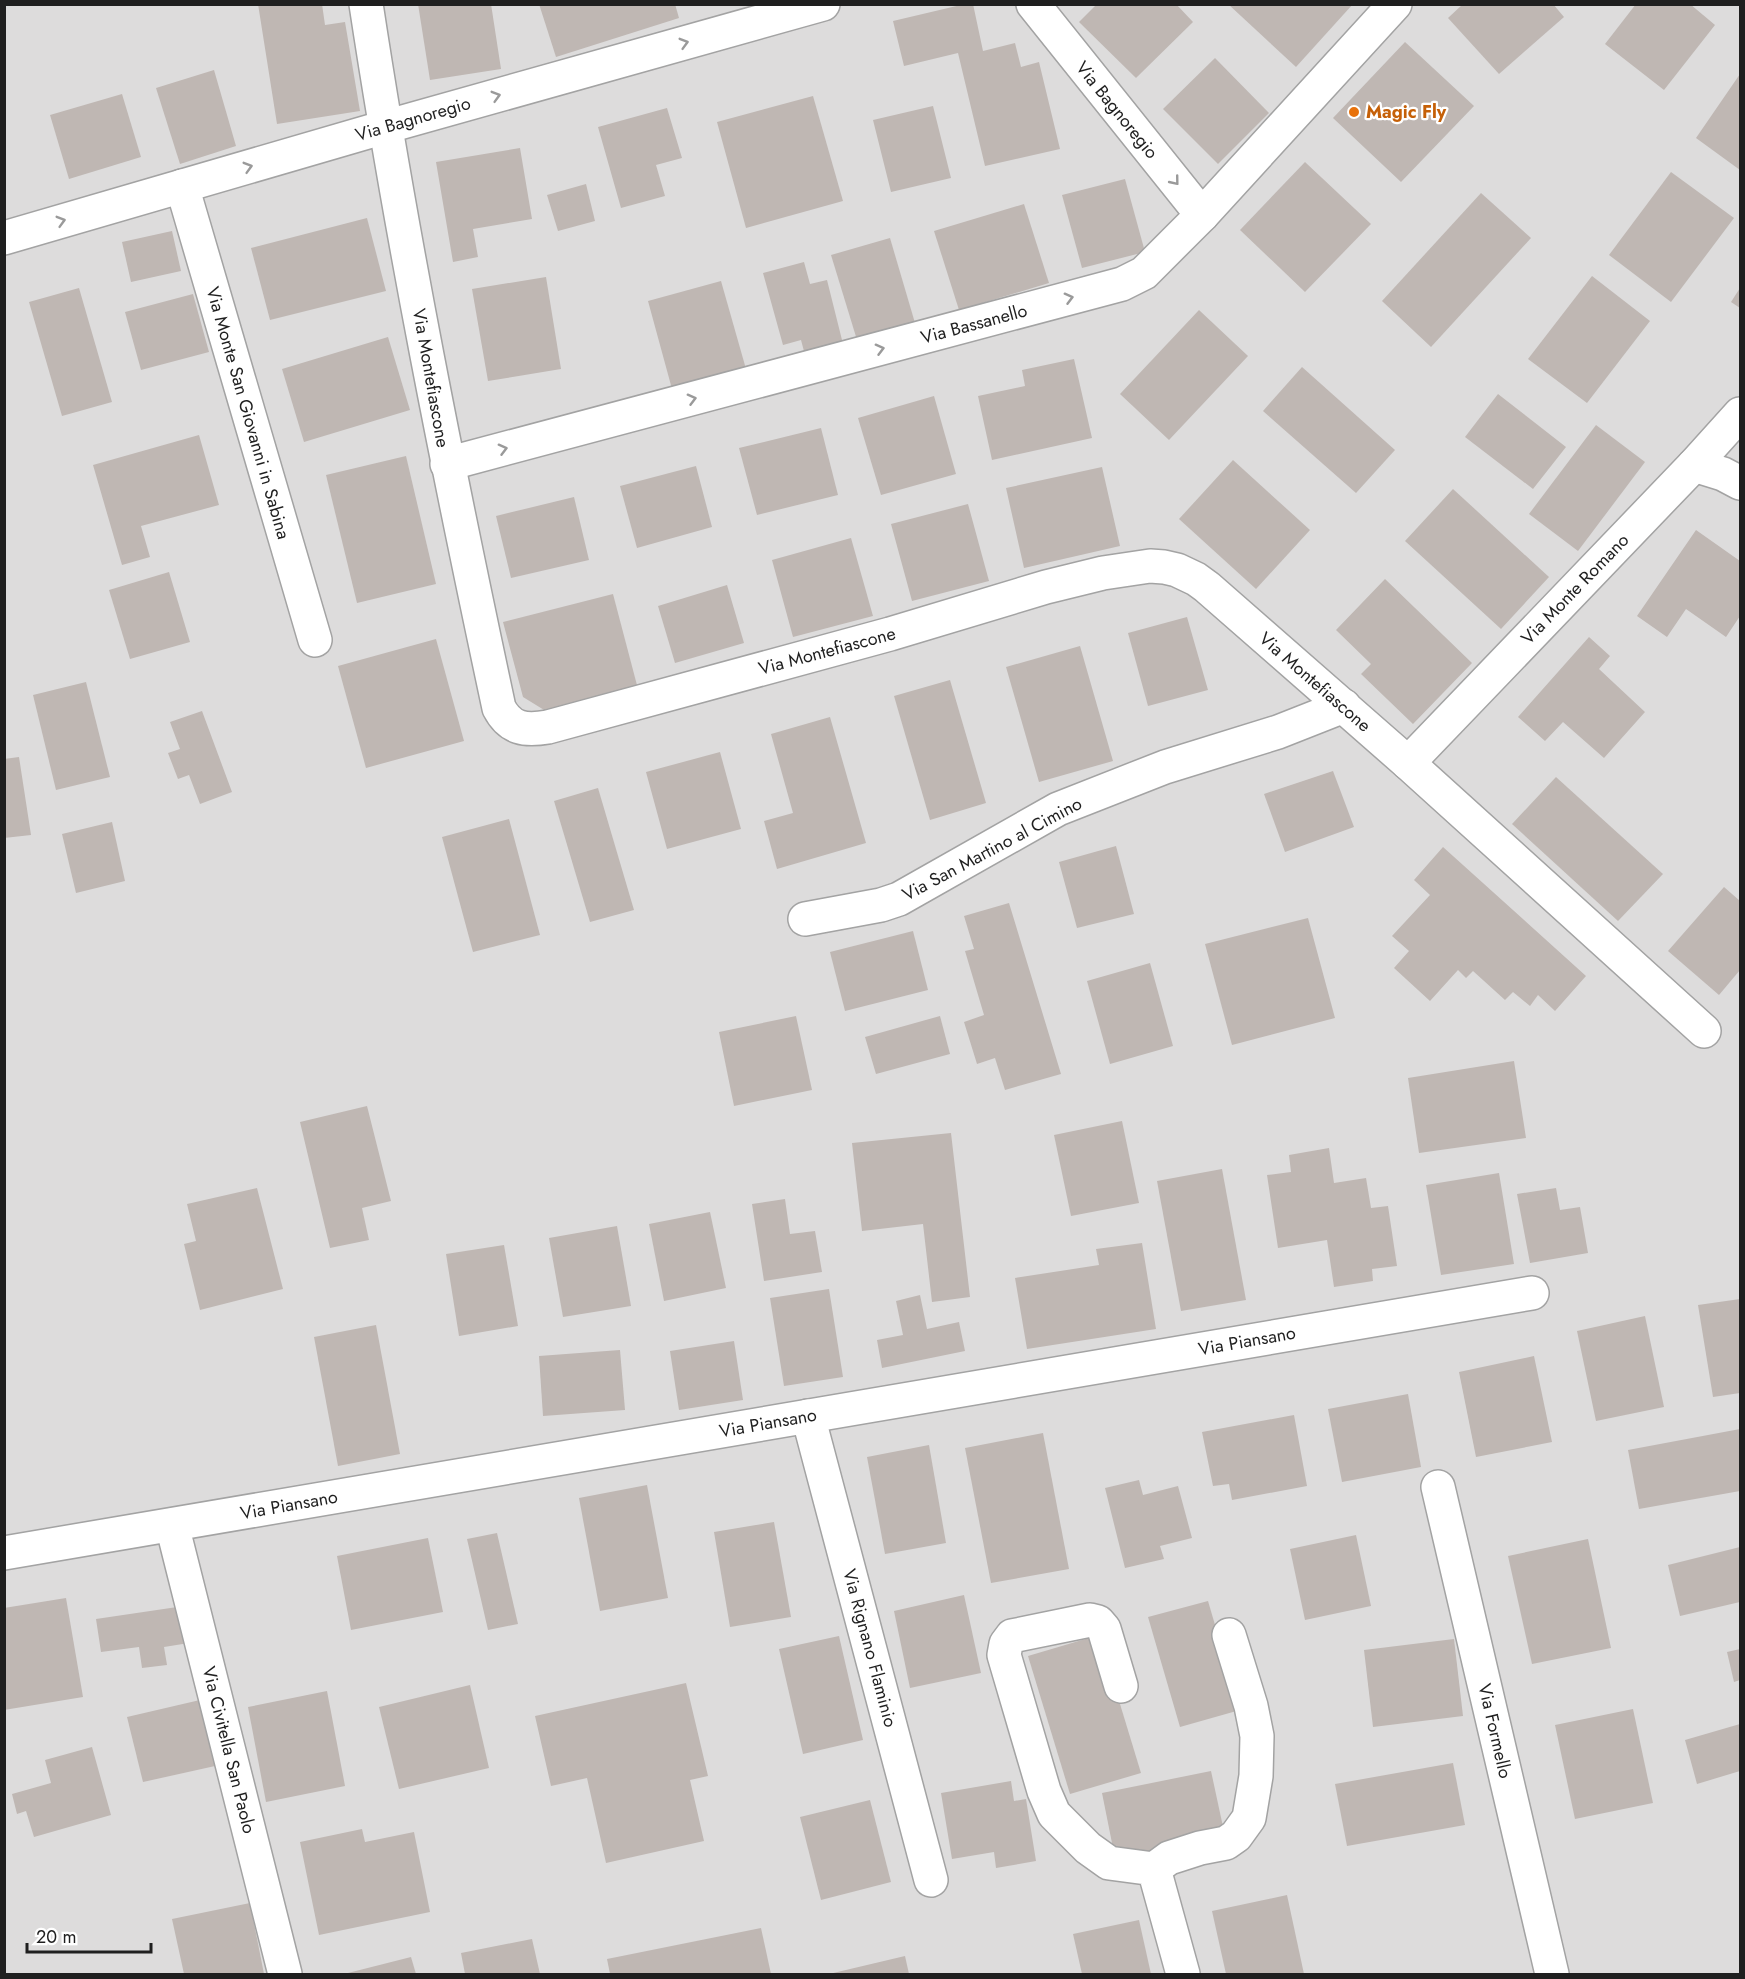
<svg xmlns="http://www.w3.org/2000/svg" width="1745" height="1979" font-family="Jost,sans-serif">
	<rect width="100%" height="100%" fill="#efebe6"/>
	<rect fill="#dddcdc" x="5" y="5" width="1735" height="1969"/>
	<g fill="#bfb7b3">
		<path d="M258 4H322L325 25 345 22 360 111 277 124Z"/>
		<path d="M418 4H491L501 69 430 80Z"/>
		<path d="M539 4H675L679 18 556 57Z"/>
		<path d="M965 4H973L983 51 1015 43 1021 67 1039 62 1060 149 985 166 958 53 904 66 893 21Z"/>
		<path d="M1097 4H1176L1193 22 1136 78 1079 22Z"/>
		<path d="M1228 4H1353L1296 67Z"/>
		<path d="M1463 4H1553L1564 17 1499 74 1448 18Z"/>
		<path d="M1636 4H1690L1715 25 1664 90 1605 44Z"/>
		<path d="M1405 42 1474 106 1401 182 1333 118Z"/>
		<path d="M1215 58 1269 113 1218 164 1163 109Z"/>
		<path d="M214 70 236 146 180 164 156 88Z"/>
		<path d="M1740 74V170L1696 138Z"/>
		<path d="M122 94 141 157 69 179 50 115Z"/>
		<path d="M813 96 843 201 746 228 717 122Z"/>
		<path d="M933 106 951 178 891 192 873 120Z"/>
		<path d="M667 108 682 158 656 165 665 196 621 208 598 127Z"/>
		<path d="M520 148 532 219 473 229 478 257 453 262 436 162Z"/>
		<path d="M1305 162 1371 224 1305 292 1240 230Z"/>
		<path d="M1671 172 1734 218 1671 302 1609 255Z"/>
		<path d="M1125 179 1145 252 1082 268 1062 195Z"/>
		<path d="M586 184 595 221 558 231 547 195Z"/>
		<path d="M1481 193 1531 238 1431 347 1382 301Z"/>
		<path d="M1024 204 1049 283 959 310 934 231Z"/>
		<path d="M367 218 386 291 270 320 251 248Z"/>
		<path d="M172 231 181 271 131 282 122 242Z"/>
		<path d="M890 238 915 323 857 340 831 255Z"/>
		<path d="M804 262 810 284 827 280 843 344 805 355 801 340 783 345 763 273Z"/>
		<path d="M1592 276 1650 321 1587 403 1528 359Z"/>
		<path d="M546 277 561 369 488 381 472 289Z"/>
		<path d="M721 281 746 369 672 389 648 301Z"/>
		<path d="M79 288 112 402 62 416 29 302Z"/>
		<path d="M1740 288V308L1731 302Z"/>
		<path d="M193 294 209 352 141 370 125 312Z"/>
		<path d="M1199 310 1248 356 1169 440 1120 394Z"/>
		<path d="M388 337 410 410 304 442 282 369Z"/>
		<path d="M1074 359 1092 438 992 460 978 396 1025 386 1022 370Z"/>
		<path d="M1302 367 1395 450 1356 493 1263 411Z"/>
		<path d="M1498 394 1566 447 1533 489 1465 437Z"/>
		<path d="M934 396 956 474 881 495 858 418Z"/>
		<path d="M1596 425 1645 462 1578 551 1529 514Z"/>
		<path d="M821 428 838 495 757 515 739 448Z"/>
		<path d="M199 435 219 505 141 526 150 557 122 565 93 465Z"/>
		<path d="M406 456 436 584 357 603 326 475Z"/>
		<path d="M1233 460 1310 530 1256 589 1179 519Z"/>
		<path d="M696 466 712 527 637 548 620 486Z"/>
		<path d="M1102 467 1120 546 1024 568 1006 488Z"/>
		<path d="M1453 489 1549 577 1501 629 1405 541Z"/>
		<path d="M574 497 589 560 511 578 496 516Z"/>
		<path d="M968 504 989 581 912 601 891 524Z"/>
		<path d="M1696 530 1740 561V616L1726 637 1686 609 1667 637 1637 616Z"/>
		<path d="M851 538 873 616 793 637 772 560Z"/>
		<path d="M169 572 190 642 130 659 109 590Z"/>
		<path d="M1385 579 1472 663 1413 724 1361 674 1371 664 1336 630Z"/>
		<path d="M727 585 744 643 675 663 658 606Z"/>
		<path d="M613 594 638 689 549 713 523 697 503 622Z"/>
		<path d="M1187 617 1208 690 1148 706 1128 633Z"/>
		<path d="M1589 637 1610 656 1599 669 1645 712 1604 758 1563 722 1545 741 1518 717Z"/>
		<path d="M436 639 464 741 366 768 338 666Z"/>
		<path d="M1080 646 1113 761 1039 782 1006 667Z"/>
		<path d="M950 680 986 803 930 820 894 696Z"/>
		<path d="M86 682 110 777 56 790 33 695Z"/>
		<path d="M202 711 232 792 200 804 189 775 178 779 168 753 180 749 170 722Z"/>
		<path d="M830 717 866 843 777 869 764 821 793 813 771 734Z"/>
		<path d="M720 752 741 829 667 849 646 772Z"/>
		<path d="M19 757 31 835 4 838V759Z"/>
		<path d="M1333 771 1354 827 1285 852 1264 794Z"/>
		<path d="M1556 777 1663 874 1618 921 1512 824Z"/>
		<path d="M598 788 634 910 590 922 554 801Z"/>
		<path d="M509 819 540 935 473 952 442 837Z"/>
		<path d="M112 822 125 881 76 893 62 834Z"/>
		<path d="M1116 846 1134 914 1077 928 1059 862Z"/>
		<path d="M1443 847 1586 976 1555 1011 1538 995 1530 1006 1513 992 1505 1000 1473 971 1466 978 1458 970 1430 1001 1394 968 1409 951 1392 936 1430 895 1414 880Z"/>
		<path d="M1724 887 1740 901V970L1719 995 1668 951Z"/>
		<path d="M1009 903 1061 1074 1005 1090 995 1058 977 1064 964 1022 984 1015 965 951 974 949 964 916Z"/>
		<path d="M1308 918 1335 1018 1232 1045 1205 944Z"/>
		<path d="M913 931 928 990 845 1011 830 952Z"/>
		<path d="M1150 963 1173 1046 1110 1064 1087 981Z"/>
		<path d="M796 1016 812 1090 734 1106 719 1032Z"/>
		<path d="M940 1016 950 1054 876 1074 865 1037Z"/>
		<path d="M1514 1061 1526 1138 1419 1153 1408 1078Z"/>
		<path d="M367 1106 391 1201 362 1208 369 1240 330 1248 300 1122Z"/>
		<path d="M1122 1121 1139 1203 1071 1216 1054 1135Z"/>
		<path d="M951 1133 970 1297 932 1302 923 1224 862 1231 852 1143Z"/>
		<path d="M1329 1148 1334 1183 1366 1178 1371 1208 1388 1206 1397 1266 1372 1269 1373 1281 1334 1287 1327 1240 1278 1248 1267 1175 1291 1172 1289 1155Z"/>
		<path d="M1222 1169 1246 1300 1181 1311 1157 1181Z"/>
		<path d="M1499 1173 1514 1264 1441 1275 1426 1185Z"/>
		<path d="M257 1188 283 1289 200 1310 184 1244 196 1241 187 1204Z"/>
		<path d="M1556 1188 1560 1210 1580 1207 1588 1253 1530 1263 1517 1194Z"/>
		<path d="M785 1199 790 1234 815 1231 822 1272 764 1281 752 1204Z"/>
		<path d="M710 1212 726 1288 664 1301 649 1224Z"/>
		<path d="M617 1226 631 1306 563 1317 549 1238Z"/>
		<path d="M1142 1243 1156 1329 1027 1349 1015 1278 1099 1265 1096 1249Z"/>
		<path d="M504 1245 518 1326 459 1336 446 1254Z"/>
		<path d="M829 1289 843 1377 784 1386 770 1298Z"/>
		<path d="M920 1295 927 1329 959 1322 965 1351 882 1368 877 1340 903 1335 896 1301Z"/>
		<path d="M1740 1299V1393L1713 1397 1698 1305Z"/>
		<path d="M1645 1316 1664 1407 1596 1421 1577 1331Z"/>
		<path d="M376 1325 400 1454 338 1466 314 1337Z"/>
		<path d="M734 1341 743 1400 679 1410 670 1351Z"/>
		<path d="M620 1350 625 1410 543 1416 539 1356Z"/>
		<path d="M1534 1356 1552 1442 1476 1457 1459 1372Z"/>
		<path d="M1408 1394 1421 1467 1342 1482 1328 1409Z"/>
		<path d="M1294 1415 1307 1486 1232 1500 1229 1484 1213 1486 1202 1432Z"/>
		<path d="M1740 1429V1491L1639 1509 1628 1450Z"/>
		<path d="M1043 1433 1069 1569 991 1583 965 1448Z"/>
		<path d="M929 1445 946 1543 885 1554 867 1457Z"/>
		<path d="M1139 1480 1143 1495 1178 1486 1192 1538 1160 1546 1164 1559 1125 1568 1105 1488Z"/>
		<path d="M647 1485 668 1598 600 1611 579 1498Z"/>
		<path d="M774 1522 791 1617 730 1627 714 1532Z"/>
		<path d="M497 1533 518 1624 488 1630 467 1539Z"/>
		<path d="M1356 1535 1371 1606 1305 1620 1290 1549Z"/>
		<path d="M428 1538 443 1612 351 1630 337 1556Z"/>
		<path d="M1588 1539 1611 1648 1532 1664 1508 1556Z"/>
		<path d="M1740 1547V1602L1680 1616 1668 1565Z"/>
		<path d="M964 1595 981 1673 910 1688 894 1611Z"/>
		<path d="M66 1598 83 1697 4 1710V1608Z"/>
		<path d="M1208 1601 1240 1710 1180 1727 1148 1617Z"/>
		<path d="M184 1606 189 1643 164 1647 167 1665 142 1668 139 1647 101 1652 96 1619Z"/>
		<path d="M1099 1635 1141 1773 1070 1794 1028 1656Z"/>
		<path d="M839 1636 863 1740 803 1754 779 1649Z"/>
		<path d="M1454 1639 1463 1716 1373 1727 1364 1650Z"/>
		<path d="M1740 1649V1680L1734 1682 1727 1652Z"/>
		<path d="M686 1683 708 1776 690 1780 704 1841 606 1863 587 1778 551 1786 535 1716Z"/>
		<path d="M470 1685 489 1768 399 1789 379 1707Z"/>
		<path d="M327 1691 345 1786 266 1802 248 1707Z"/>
		<path d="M200 1700 215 1766 143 1782 127 1717Z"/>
		<path d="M1633 1709 1653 1803 1575 1819 1555 1725Z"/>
		<path d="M1740 1724V1771L1697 1784 1685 1740Z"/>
		<path d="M92 1747 111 1815 34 1837 26 1811 17 1814 12 1794 51 1783 45 1760Z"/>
		<path d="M1453 1763 1465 1825 1347 1846 1335 1784Z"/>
		<path d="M1211 1771 1225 1836 1115 1858 1102 1793Z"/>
		<path d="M1011 1781 1014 1801 1026 1799 1036 1861 996 1868 994 1852 952 1859 941 1793Z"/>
		<path d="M870 1800 891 1882 821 1900 800 1817Z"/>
		<path d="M362 1829 365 1842 414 1832 430 1912 319 1935 300 1842Z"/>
		<path d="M1287 1895 1304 1974H1226L1212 1911Z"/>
		<path d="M250 1903 264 1974H184L172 1919Z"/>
		<path d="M1139 1920 1151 1974H1082L1073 1934Z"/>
		<path d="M761 1928 771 1974H610L607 1959Z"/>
		<path d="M532 1939 540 1974H465L461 1953Z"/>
		<path d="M905 1956 909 1974H829Z"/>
		<path d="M411 1957 416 1974H344Z"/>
	</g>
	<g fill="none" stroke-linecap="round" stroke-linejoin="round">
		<defs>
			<g id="street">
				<path d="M366 4C402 240 449 474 499 708 510 729 525 731 548 727L890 634 1046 587 1103 573 1150 566 1164 567 1177 570 1196 579 1207 587 1408 763 1704 1031"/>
				<path d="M1033 4 1202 215"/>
				<path d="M182 186 315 640"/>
				<path d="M4 238 385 127 823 4"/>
				<path d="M447 464 1122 284 1144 273 1202 215 1395 4"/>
				<path d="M1694 465 1723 474 1740 483"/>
				<path d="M1408 763 1694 465 1740 414"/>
				<path d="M805 919 881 905 899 899 1058 809 1165 767 1278 732 1344 706"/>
				<path d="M808 1416 931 1880"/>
				<path d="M1438 1487 1552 1974"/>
				<path d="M172 1525 285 1974"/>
				<path d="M4 1553 1532 1293"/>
				<path d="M1121 1686 1104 1629 1098 1622 1090 1620 1012 1636 1006 1644 1004 1655 1044 1791 1054 1814 1088 1848 1109 1863 1154 1869 1183 1974"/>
				<path d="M1154 1869 1169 1858 1200 1848 1226 1843 1236 1836 1249 1818 1256 1776 1257 1736 1251 1706 1229 1635"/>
			</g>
		</defs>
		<use href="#street" stroke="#a3a3a3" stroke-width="36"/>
		<use href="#street" stroke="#fff" stroke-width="33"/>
	</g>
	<defs><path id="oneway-chevron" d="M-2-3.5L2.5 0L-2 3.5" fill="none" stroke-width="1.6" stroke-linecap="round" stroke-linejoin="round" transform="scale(1.5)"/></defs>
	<g stroke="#9a9a9a">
		<use href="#oneway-chevron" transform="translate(684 43) rotate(-16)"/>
		<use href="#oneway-chevron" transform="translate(496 96) rotate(-16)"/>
		<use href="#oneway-chevron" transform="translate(248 167) rotate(-16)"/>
		<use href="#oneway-chevron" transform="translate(1175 181) rotate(51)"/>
		<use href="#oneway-chevron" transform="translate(61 221) rotate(-16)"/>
		<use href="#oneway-chevron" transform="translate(1069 298) rotate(-15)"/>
		<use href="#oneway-chevron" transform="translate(880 349) rotate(-15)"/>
		<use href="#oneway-chevron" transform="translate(692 399) rotate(-15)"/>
		<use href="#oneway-chevron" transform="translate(503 449) rotate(-15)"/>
	</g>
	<circle fill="#e8710a" stroke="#fff" stroke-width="2" cx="1354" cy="112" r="6"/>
	<g text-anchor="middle" stroke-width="4.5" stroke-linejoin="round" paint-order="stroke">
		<g font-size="18" fill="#1f1f1f" stroke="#fff">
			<text transform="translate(1117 110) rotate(51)" y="6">Via Bagnoregio</text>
			<text transform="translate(413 119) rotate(-16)" y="6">Via Bagnoregio</text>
			<text transform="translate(974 324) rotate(-15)" y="6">Via Bassanello</text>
			<text transform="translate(431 378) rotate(80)" y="6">Via Montefiascone</text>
			<text transform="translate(248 413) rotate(74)" y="6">Via Monte San Giovanni in Sabina</text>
			<text transform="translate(1575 589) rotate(-46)" y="6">Via Monte Romano</text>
			<text transform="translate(827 651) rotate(-15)" y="6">Via Montefiascone</text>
			<text transform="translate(1315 682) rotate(41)" y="6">Via Montefiascone</text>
			<text transform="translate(992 849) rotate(-28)" y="6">Via San Martino al Cimino</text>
			<text transform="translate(1247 1341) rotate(-10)" y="6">Via Piansano</text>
			<text transform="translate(768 1423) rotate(-10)" y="6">Via Piansano</text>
			<text transform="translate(289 1505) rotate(-10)" y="6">Via Piansano</text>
			<text transform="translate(870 1648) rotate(75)" y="6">Via Rignano Flaminio</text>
			<text transform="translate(1495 1731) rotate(77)" y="6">Via Formello</text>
			<text transform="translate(229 1750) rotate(76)" y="6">Via Civitella San Paolo</text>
		</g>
		<g font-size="18" font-weight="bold" fill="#c56008" stroke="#fff" text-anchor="start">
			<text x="1366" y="118">Magic Fly</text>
		</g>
	</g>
	<rect width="1745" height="1979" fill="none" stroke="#1f1f1f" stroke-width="12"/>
	<path d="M27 1943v9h124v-9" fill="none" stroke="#1f1f1f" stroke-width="3"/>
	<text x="36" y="1943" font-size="18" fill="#1f1f1f" stroke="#ffffff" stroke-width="4.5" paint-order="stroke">20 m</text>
</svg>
